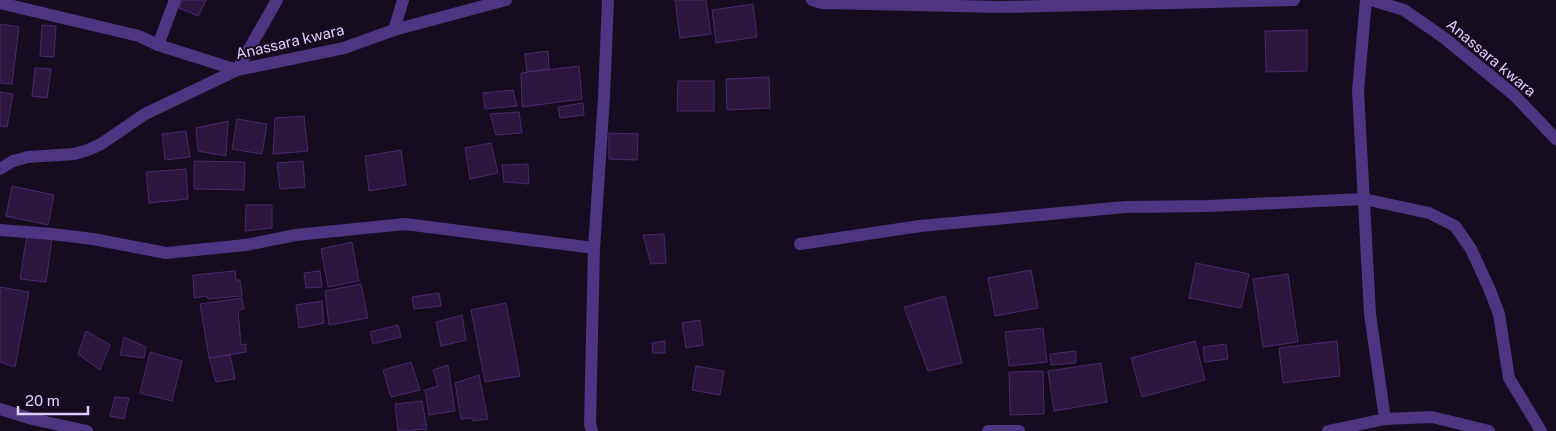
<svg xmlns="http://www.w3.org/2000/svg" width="1556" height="431" font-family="'Public Sans',sans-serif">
	<rect width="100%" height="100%" fill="#150c20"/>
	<g fill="#2c1741" stroke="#4a286e">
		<path d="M182 0H206L198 16 179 8Z"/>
		<path d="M675 0H706L711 34 680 38Z"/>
		<path d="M753 4 757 37 716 43 712 10Z"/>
		<path d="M0 24 19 27 12 84 0 83Z"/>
		<path d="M42 25 56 26 54 57 40 56Z"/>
		<path d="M1307 30V71L1266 72 1265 31Z"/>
		<path d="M548 51 549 69 527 72 525 54Z"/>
		<path d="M579 66 582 99 522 107 521 73Z"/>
		<path d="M35 68 51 69 47 98 32 96Z"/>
		<path d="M769 77 770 108 727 110 726 79Z"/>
		<path d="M678 81H714V111H677Z"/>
		<path d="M513 90 517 106 485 109 483 93Z"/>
		<path d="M0 92 13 94 7 127 0 126Z"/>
		<path d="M583 103 584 115 560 118 558 107Z"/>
		<path d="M519 112 522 133 496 135 490 114Z"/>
		<path d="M304 116 308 151 273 154 275 118Z"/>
		<path d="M237 119 267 124 262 154 232 149Z"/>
		<path d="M228 121 226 156 198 151 196 128Z"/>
		<path d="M186 131 190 157 165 160 162 134Z"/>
		<path d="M609 133 638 134 637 160 609 159Z"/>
		<path d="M491 143 498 173 470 179 465 148Z"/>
		<path d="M401 150 406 185 369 191 365 156Z"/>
		<path d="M194 161 245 162 244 190 194 189Z"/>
		<path d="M303 161 305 187 280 189 277 163Z"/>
		<path d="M528 164 529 184 504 182 502 165Z"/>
		<path d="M186 169 188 199 149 203 146 172Z"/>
		<path d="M12 186 54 195 48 225 6 216Z"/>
		<path d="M246 205H272V228L245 231Z"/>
		<path d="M27 234 52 238 46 282 20 279Z"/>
		<path d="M664 234 666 263 651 264 643 235Z"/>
		<path d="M352 242 359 281 328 287 321 249Z"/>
		<path d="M1196 263 1249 274 1241 308 1189 298Z"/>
		<path d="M1031 270 1038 308 995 316 988 278Z"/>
		<path d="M235 271 236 280H240L242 296 208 299 207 296 194 298 193 275Z"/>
		<path d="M320 271 322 287 306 288 304 273Z"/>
		<path d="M1288 274 1298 342 1263 347 1253 279Z"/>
		<path d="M361 284 368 318 329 325 325 291Z"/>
		<path d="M0 287 29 292 15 367 0 362Z"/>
		<path d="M439 293 441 306 414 309 412 297Z"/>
		<path d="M945 296 962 363 928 371 904 307Z"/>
		<path d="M242 298 244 309 238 310 241 345 246 344V352L209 358 200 304Z"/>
		<path d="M322 301 324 323 299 328 296 305Z"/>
		<path d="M506 303 520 376 485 382 471 310Z"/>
		<path d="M462 315 466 340 441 346 436 322Z"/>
		<path d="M700 320 703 345 686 348 682 323Z"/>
		<path d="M398 325 401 337 373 344 370 332Z"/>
		<path d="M1043 328 1047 362 1009 366 1005 332Z"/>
		<path d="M86 331 110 345 100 370 78 354Z"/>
		<path d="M124 337 146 347 144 358 120 355Z"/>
		<path d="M665 341V353H653L652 343Z"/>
		<path d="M1195 341 1205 380 1142 397 1131 358Z"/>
		<path d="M1337 341 1340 376 1283 383 1279 348Z"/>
		<path d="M1226 344 1228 359 1205 362 1203 347Z"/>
		<path d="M1076 351V363L1051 365 1050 354Z"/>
		<path d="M150 352 182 361 172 401 140 393Z"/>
		<path d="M230 355 235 379 216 382 209 358Z"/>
		<path d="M411 362 420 390 391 397 383 370Z"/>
		<path d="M1101 363 1107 402 1054 411 1048 371Z"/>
		<path d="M448 365 455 411 429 415 425 390 438 386 433 370Z"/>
		<path d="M696 366 724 371 720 395 692 390Z"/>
		<path d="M1043 371 1044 414 1010 415 1009 372Z"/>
		<path d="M479 375 488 419 473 421V418L461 419 455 383Z"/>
		<path d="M115 397 129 398 124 419 110 416Z"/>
		<path d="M422 401 427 429 398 431 395 404Z"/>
	</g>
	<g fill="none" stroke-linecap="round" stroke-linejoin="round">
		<g stroke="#4e3581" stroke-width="12">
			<path d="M812 0 822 3 1001 7 1294 0"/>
			<path d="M1366 0 1358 91 1370 314 1385 419"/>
			<path d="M1371 0 1404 10 1443 37 1514 95 1556 139"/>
			<path d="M0 3 139 36 158 45 237 70 277 0"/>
			<path d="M394 30 403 0"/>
			<path d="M158 45 175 0"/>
			<path d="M0 169 13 161 28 157 74 154 88 150 101 144 145 114 237 70 344 48 394 30 506 0"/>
			<path d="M0 230 52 234 93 239 166 253 246 245 296 235 405 224 594 248"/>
			<path d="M800 244 920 226 1125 207 1208 206 1364 199 1429 213 1455 226 1471 249 1489 288 1499 314 1509 378 1541 431"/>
			<path d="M0 409 32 419 87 431"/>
			<path d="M592 431 590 424 594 248 604 97 608 0"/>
			<path d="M988 431H1019"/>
			<path d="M1328 431 1385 419 1432 417 1489 431"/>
		</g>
	</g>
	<g text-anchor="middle" stroke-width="4" stroke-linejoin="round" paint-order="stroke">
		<g font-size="15" fill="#e0cbff" stroke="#150c20">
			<text transform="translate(290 42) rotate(-13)" y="5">Anassara kwara</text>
			<text transform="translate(1491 58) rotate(40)" y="5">Anassara kwara</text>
		</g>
	</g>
	<path d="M18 406v8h70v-8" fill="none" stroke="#e0cbff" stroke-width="2.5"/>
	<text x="25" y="406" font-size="15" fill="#e0cbff" stroke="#150c20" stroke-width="4" paint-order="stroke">20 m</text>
</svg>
